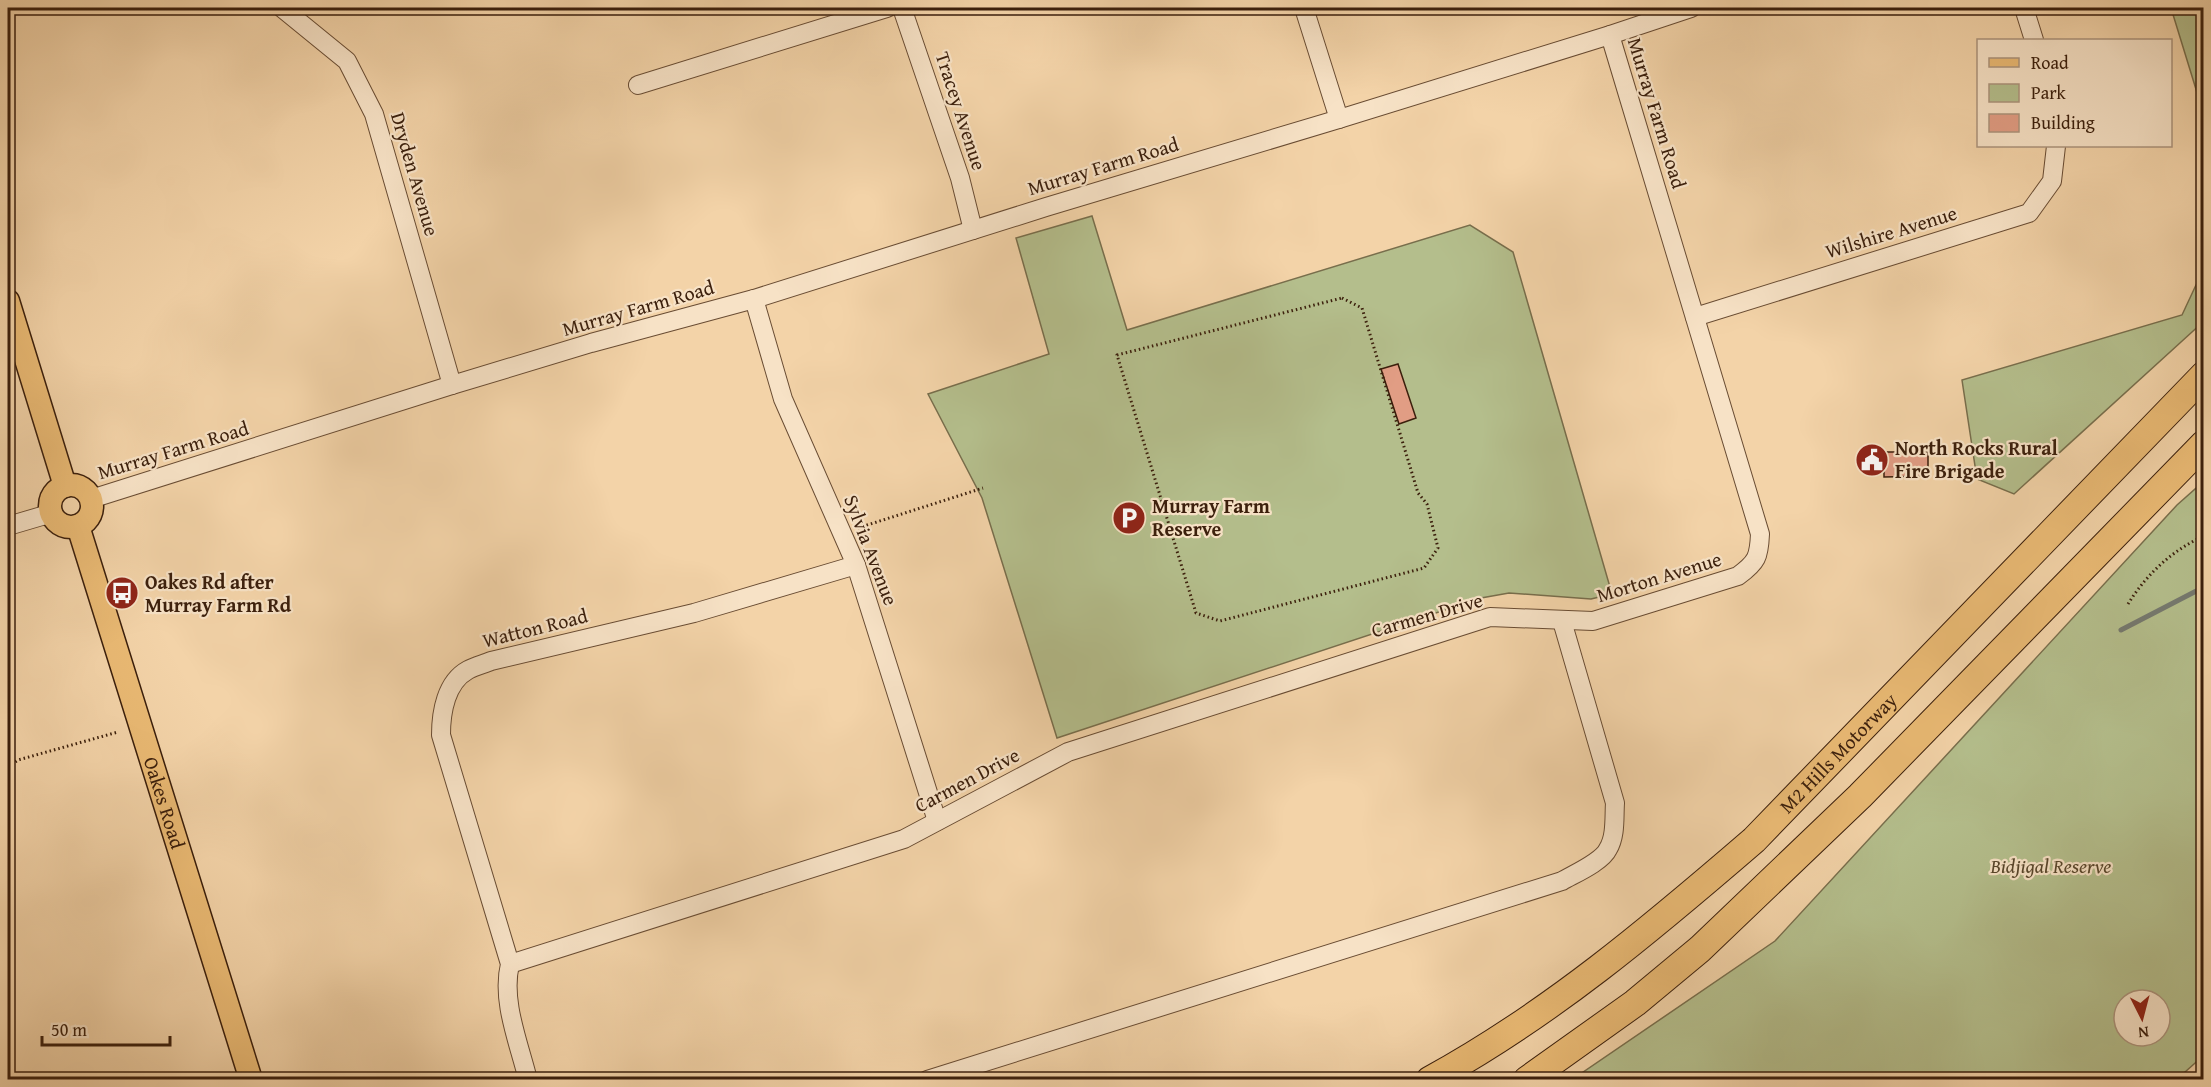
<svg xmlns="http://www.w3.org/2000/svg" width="2211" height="1087" font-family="'Gentium Book Plus',serif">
	<rect width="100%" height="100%" fill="#f3d3a8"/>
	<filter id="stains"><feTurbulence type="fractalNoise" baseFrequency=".00333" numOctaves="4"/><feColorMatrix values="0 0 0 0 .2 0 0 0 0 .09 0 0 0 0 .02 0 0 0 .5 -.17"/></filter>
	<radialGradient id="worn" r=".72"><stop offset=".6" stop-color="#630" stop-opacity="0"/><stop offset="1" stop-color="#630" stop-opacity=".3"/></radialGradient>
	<g fill="#b4be8c" stroke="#786e4c" stroke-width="1.5" fill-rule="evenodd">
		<path d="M2171 8H2203V112Z"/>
		<path d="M1092 216 1127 330 1470 225 1513 252 1612 594 1591 599 1509 593 1481 598 1057 738 982 498 928 394 1049 354 1016 238Z"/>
		<path d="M2203 270V322L2014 494 1977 479 1962 380 2182 315Z"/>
		<path d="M2203 482V1056L2176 1080 1573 1079 1775 941 2177 505ZM2124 1000H2160V1036H2124Z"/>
	</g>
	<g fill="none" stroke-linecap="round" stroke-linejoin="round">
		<path stroke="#767a70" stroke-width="5" d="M2121 630 2204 587"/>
	</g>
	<g fill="#e19d84" stroke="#3b1f0c" stroke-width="1.5">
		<path d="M1398 364 1416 418 1399 424 1381 369Z"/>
		<path d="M1884 452H1928V476L1884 477Z"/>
	</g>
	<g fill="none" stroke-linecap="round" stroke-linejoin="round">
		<defs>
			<g id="minor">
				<path d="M282 8 347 61 374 114 452 385"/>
				<path d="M902 8 960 178 973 230"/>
				<path d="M1304 8 1339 119"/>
				<path d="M2024 8 2034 40"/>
				<path d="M638 85 887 8"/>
				<path d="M754 299 783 399 856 565 937 821"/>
				<path d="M1695 317 2029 213 2052 181 2056 146"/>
				<path d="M91 499 452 385 591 343 754 299 1046 207 1339 119 1610 35 1691 8"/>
				<path d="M8 526 52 513"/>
				<path d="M510 964 904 839 1068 752 1490 617 1593 621 1738 576C1757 562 1759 557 1760 534L1610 35"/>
				<path d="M528 1080C519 1043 501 1001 510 964L441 735C441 712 446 682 468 670 475 666 484 664 491 661L694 613 856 565"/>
				<path d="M927 1080 1562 881C1574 874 1602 862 1608 849 1616 836 1614 817 1615 803L1562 621"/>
			</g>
			<g id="major">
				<path d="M8 301 65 486"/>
				<circle cx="71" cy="506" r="21"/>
				<path id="s1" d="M78 526 251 1080"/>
			</g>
			<g id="highway">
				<path id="s2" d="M1430 1080C1549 1015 1652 928 1754 840L2204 375"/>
				<path d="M1527 1080 1635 1003 1700 949 1860 796 2204 444"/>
			</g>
		</defs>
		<use href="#minor" stroke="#694c33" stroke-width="20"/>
		<use href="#major" stroke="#3b1f0c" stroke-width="25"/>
		<use href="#highway" stroke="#3b1f0c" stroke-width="29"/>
		<g stroke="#3b1f0c" stroke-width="3" stroke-dasharray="1.5 3" stroke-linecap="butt">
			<path d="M1342 298 1362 308 1418 493 1427 504 1438 548 1424 568 1220 621 1196 613 1117 355Z"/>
			<path d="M858 528 983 488"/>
			<path d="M2128 604C2146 575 2172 550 2204 536"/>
			<path d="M8 767 18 760 118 732"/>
		</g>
		<use href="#minor" stroke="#f7e2c6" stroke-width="18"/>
		<use href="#major" stroke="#eaba74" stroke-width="22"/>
		<use href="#highway" stroke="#eaba74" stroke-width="27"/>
	</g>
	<defs>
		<symbol id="civic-disc" viewBox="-11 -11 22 22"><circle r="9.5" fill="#8f2418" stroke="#f7e2c6"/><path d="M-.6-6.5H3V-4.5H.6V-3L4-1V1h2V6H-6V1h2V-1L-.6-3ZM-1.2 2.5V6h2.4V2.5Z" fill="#fff"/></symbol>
		<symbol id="parking-disc" viewBox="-11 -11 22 22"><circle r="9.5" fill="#8f2418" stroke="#f7e2c6"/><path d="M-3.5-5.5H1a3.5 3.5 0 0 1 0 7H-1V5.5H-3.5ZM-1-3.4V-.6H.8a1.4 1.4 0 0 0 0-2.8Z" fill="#fff"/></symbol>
		<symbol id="bus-disc" viewBox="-11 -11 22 22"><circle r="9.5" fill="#8f2418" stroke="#f7e2c6"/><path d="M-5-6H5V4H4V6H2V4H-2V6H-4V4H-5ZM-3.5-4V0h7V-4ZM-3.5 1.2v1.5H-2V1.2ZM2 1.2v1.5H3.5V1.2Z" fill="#fff"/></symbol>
	</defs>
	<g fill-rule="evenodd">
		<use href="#civic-disc" x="1853" y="441" width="38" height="38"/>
		<use href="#parking-disc" x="1110" y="499" width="38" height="38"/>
		<use href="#bus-disc" x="103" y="574" width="38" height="38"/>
	</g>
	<g text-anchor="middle" stroke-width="4.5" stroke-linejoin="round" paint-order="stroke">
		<g font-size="20" fill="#3b1f0c" stroke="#f7e2c6">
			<text transform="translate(961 111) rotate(72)" y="7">Tracey Avenue</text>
			<text transform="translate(1657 113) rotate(73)" y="7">Murray Farm Road</text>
			<text transform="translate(1103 166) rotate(-17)" y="7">Murray Farm Road</text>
			<text transform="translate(415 174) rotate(74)" y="7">Dryden Avenue</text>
			<text transform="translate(1891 232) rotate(-17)" y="7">Wilshire Avenue</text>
			<text transform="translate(638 308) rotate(-16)" y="7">Murray Farm Road</text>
			<text transform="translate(173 450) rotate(-17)" y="7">Murray Farm Road</text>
			<text transform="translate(871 550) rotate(69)" y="7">Sylvia Avenue</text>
			<text transform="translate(1659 577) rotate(-17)" y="7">Morton Avenue</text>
			<text transform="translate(1427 615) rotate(-16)" y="7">Carmen Drive</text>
			<text transform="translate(535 628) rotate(-14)" y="7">Watton Road</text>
			<text dy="7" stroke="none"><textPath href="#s2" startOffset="525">M2 Hills Motorway</textPath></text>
			<text transform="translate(967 780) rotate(-28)" y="7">Carmen Drive</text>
			<text dy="7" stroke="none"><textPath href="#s1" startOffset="290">Oakes Road</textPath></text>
		</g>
		<g font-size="20" font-weight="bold" fill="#3b1f0c" stroke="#f7e2c6" text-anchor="start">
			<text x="1895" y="455">North Rocks Rural<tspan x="1895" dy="23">Fire Brigade</tspan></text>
			<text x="1152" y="513">Murray Farm<tspan x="1152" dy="23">Reserve</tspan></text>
			<text x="145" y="589">Oakes Rd after<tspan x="145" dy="23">Murray Farm Rd</tspan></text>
		</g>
		<g font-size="20" font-style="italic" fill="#59472c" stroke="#f7e2c6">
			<text x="2051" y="873">Bidjigal Reserve</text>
		</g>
	</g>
	<rect width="2211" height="1087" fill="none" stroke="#f3d3a8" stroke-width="30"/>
	<rect x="9" y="9" width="2193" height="1069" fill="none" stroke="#3b1f0c" stroke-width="3"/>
	<rect x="15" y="15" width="2181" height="1057" fill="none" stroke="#3b1f0c" stroke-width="1.5"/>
	<rect x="1977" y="39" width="195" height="108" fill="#f7e2c6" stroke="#ac947c" stroke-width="1.5"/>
	<rect x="1989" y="58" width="30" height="9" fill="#eaba74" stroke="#ac947c" stroke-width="1.5"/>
	<text x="2031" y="69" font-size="18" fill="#3b1f0c">Road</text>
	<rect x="1989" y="84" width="30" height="18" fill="#b4be8c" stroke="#ac947c" stroke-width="1.5"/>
	<text x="2031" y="99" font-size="18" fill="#3b1f0c">Park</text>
	<rect x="1989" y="114" width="30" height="18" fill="#e19d84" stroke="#ac947c" stroke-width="1.5"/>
	<text x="2031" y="129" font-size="18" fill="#3b1f0c">Building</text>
	<g transform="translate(2142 1018) rotate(174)"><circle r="28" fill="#f7e2c6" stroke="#ac947c" stroke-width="1.5"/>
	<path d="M0-4.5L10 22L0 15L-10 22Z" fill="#8f2418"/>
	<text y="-9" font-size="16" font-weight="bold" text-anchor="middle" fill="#3b1f0c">N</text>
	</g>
	<path d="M42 1036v9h128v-9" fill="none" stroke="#3b1f0c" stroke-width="3"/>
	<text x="51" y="1036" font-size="18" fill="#3b1f0c" stroke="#f7e2c6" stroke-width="4.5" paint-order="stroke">50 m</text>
	<rect width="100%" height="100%" filter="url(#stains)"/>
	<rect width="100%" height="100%" fill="url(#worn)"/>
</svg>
